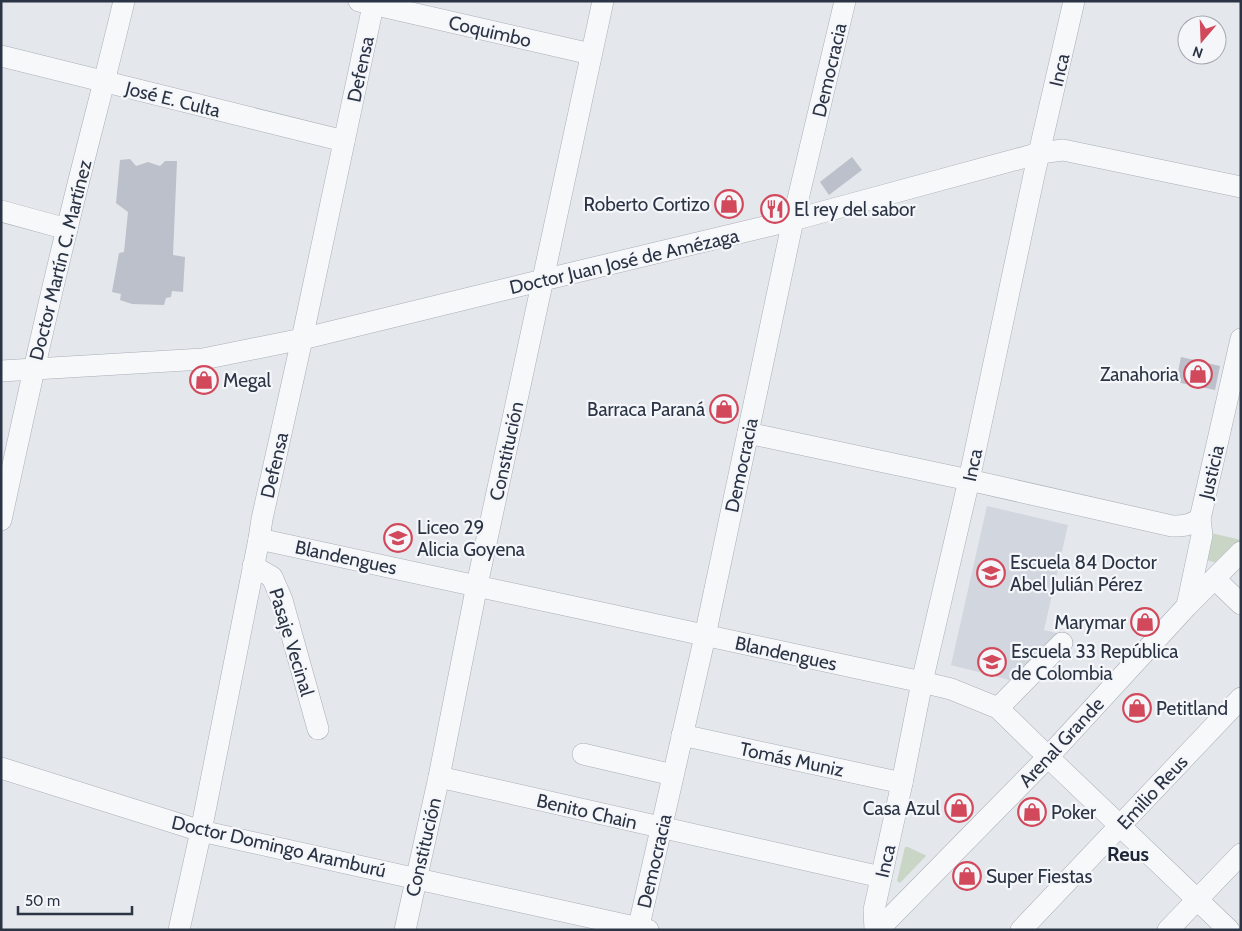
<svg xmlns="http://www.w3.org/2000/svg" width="1242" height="931" font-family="Cabin,sans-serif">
	<rect width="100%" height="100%" fill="#e4e7ec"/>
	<path fill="#d2d6de" d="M987 506 1068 525 1044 630 1068 636 1013 681 951 665Z"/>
	<g fill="#c9d6c5">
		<path d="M1211 533 1241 540 1219 562H1213L1207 560Z"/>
		<path d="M905 847H908L925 855 926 856 900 883 897 881Z"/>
	</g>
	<g fill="#bbc0ca">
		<path d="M852 157 862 170 829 195 820 182Z"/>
		<path d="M130 159 136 166 148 162 160 166 165 161H177L173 255 185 257 183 292 172 291 171 297 166 298 164 305 132 304 120 300 121 294 112 292 119 253 124 252 128 212 116 203 120 160Z"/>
		<path d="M1181 357 1220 366 1215 390 1176 382Z"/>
	</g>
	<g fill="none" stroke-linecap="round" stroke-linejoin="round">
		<defs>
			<g id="minor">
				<path d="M359 1 591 54"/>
				<path d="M1 56 344 141"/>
				<path d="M1 211 67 229"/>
				<path d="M1 371 203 359 302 339 543 280 793 220 1040 153 1063 150 1241 187"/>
				<path d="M748 433 969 480 1172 526C1184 526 1191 525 1200 519"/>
				<path d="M1 520C22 423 43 325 67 229 85 153 106 77 124 1"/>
				<path d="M259 539C480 586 701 635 922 682L951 689 998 708 1048 757 1229 930"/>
				<path d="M253 566 272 577 282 600 318 729"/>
				<path d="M1215 579 1241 604"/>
				<path d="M1187 606 1202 535 1200 519 1241 339"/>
				<path d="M998 708 1062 643"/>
				<path d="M682 735 902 783"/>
				<path d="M583 754 673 775"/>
				<path d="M1 768 201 831 648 930"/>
				<path d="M439 777 881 877"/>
				<path d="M179 930 201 831 259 539 262 519 302 339 374 1"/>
				<path d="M405 930 439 777 477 585 603 1"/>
				<path d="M638 930 705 636 793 220 845 1"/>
				<path d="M875 930 874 910 902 783 922 682 969 480 1034 175 1074 1"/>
				<path d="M878 930 1048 757 1187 606 1241 552"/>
				<path d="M1021 930 1241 698"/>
				<path d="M1168 930 1241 854"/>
			</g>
		</defs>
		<use href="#minor" stroke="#a9aeb7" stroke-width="22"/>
		<use href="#minor" stroke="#f7f8fa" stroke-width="21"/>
	</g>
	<defs>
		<symbol id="shop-ring" viewBox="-11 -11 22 22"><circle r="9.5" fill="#f4f6f9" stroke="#d1495b" stroke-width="1.5"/><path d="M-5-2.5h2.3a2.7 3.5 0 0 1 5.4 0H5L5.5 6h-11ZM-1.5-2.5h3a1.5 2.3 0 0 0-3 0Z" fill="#d1495b"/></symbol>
		<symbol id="restaurant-ring" viewBox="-11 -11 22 22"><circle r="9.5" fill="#f4f6f9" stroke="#d1495b" stroke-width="1.5"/><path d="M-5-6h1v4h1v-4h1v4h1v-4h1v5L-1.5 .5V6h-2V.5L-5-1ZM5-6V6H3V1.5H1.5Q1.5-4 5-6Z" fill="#d1495b"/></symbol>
		<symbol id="school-ring" viewBox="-11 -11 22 22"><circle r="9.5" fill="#f4f6f9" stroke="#d1495b" stroke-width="1.5"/><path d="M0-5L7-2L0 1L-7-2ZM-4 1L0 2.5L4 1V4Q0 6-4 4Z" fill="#d1495b"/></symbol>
	</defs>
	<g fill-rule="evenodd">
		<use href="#shop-ring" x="713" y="188" width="32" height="32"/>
		<use href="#restaurant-ring" x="759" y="193" width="32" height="32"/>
		<use href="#shop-ring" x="1182" y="358" width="32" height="32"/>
		<use href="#shop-ring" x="188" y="364" width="32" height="32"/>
		<use href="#shop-ring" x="708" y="393" width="32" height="32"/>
		<use href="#school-ring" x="382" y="522" width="32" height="32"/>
		<use href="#school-ring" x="975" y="557" width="32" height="32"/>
		<use href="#shop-ring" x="1129" y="606" width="32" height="32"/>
		<use href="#school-ring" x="976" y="646" width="32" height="32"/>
		<use href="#shop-ring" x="1121" y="692" width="32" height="32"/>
		<use href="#shop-ring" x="943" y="792" width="32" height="32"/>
		<use href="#shop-ring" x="1016" y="796" width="32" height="32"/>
		<use href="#shop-ring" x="951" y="860" width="32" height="32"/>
	</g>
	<g text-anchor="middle" stroke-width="4.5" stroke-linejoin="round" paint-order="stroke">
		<g font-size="19" fill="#2b3445" stroke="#f4f6f9">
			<text transform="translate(490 31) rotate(13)" y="7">Coquimbo</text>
			<text transform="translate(360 69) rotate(-78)" y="7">Defensa</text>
			<text transform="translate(829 70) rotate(-77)" y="7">Democracia</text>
			<text transform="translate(1059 70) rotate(-77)" y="7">Inca</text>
			<text transform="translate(173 99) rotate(14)" y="7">José E. Culta</text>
			<text transform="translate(60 260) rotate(-76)" y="7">Doctor Martín C. Martínez</text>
			<text transform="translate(624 261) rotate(-13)" y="7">Doctor Juan José de Amézaga</text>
			<text transform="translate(506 451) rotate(-78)" y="7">Constitución</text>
			<text transform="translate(274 465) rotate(-77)" y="7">Defensa</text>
			<text transform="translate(741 465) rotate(-78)" y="7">Democracia</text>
			<text transform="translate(972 465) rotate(-78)" y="7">Inca</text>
			<text transform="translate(1211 472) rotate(-77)" y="7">Justicia</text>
			<text transform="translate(346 557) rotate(12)" y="7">Blandengues</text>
			<text transform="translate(292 642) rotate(73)" y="7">Pasaje Vecinal</text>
			<text transform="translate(786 653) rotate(12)" y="7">Blandengues</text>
			<text transform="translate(1061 742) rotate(-47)" y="7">Arenal Grande</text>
			<text transform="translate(792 759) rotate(12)" y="7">Tomás Muniz</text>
			<text transform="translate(1152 792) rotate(-47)" y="7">Emilio Reus</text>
			<text transform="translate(587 811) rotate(13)" y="7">Benito Chain</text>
			<text transform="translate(279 846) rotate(13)" y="7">Doctor Domingo Aramburú</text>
			<text transform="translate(423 847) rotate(-77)" y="7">Constitución</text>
			<text transform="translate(654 861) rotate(-77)" y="7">Democracia</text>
			<text transform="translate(885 861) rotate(-77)" y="7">Inca</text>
		</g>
		<g font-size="19" fill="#2b3445" stroke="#f4f6f9" text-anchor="start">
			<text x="710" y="211" text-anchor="end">Roberto Cortizo</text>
			<text x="794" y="216">El rey del sabor</text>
			<text x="1179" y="381" text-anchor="end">Zanahoria</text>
			<text x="223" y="387">Megal</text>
			<text x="705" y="416" text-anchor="end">Barraca Paraná</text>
			<text x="417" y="534">Liceo 29<tspan x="417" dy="22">Alicia Goyena</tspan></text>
			<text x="1010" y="569">Escuela 84 Doctor<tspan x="1010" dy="22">Abel Julián Pérez</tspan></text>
			<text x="1126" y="629" text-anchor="end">Marymar</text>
			<text x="1011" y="658">Escuela 33 República<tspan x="1011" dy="22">de Colombia</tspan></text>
			<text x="1156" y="715">Petitland</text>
			<text x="940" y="815" text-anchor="end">Casa Azul</text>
			<text x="1051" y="819">Poker</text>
			<text x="986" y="883">Super Fiestas</text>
		</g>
		<g font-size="20" font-weight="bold" fill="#1d2536" stroke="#f4f6f9">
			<text x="1128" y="861">Reus</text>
		</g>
	</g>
	<rect width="1242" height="931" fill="none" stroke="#2b3445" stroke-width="5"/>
	<g transform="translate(1202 40) rotate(199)"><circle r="24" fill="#f4f6f9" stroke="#a4a8b1"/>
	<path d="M0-4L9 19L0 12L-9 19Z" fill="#d1495b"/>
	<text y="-8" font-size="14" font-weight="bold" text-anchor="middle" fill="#2b3445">N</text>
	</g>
	<path d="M18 906v8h114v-8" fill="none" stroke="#2b3445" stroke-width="2.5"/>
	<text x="25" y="906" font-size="15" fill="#2b3445" stroke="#f4f6f9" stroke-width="4" paint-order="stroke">50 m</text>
</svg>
